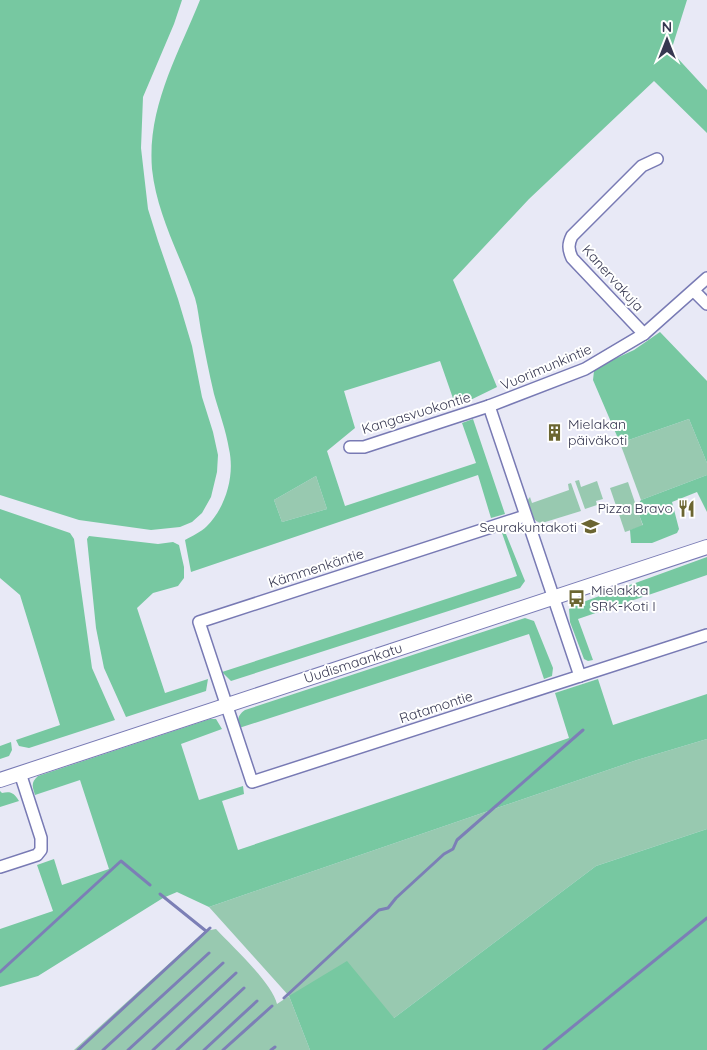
<svg xmlns="http://www.w3.org/2000/svg" width="707" height="1050" font-family="Quicksand,sans-serif">
	<rect width="100%" height="100%" fill="#e8e9f6"/>
	<g fill="#98c9b0">
		<path d="M689 419 707 463V475L641 500 620 443Z"/>
		<path d="M316 476 327 509 282 522 274 500Z"/>
		<path d="M579 480 581 487 597 481 603 499 596 501 597 505 585 509 575 481Z"/>
		<path d="M628 482 643 526 625 532 610 488Z"/>
		<path d="M571 483 581 511 542 523C531 522 530 510 527 501L530 497 532 503 569 490 568 484Z"/>
		<path d="M707 739V829L596 866 394 1018 289 996 310 1050H74L205 931 216 929C232 946 272 983 277 1004L289 996 209 907 637 760Z"/>
	</g>
	<g fill="#77c8a1" fill-rule="evenodd">
		<path d="M0 0H182L174 24 143 97 141 148 148 209 158 241 178 299 192 346 202 397 213 432 218 455 217 472 211 497 202 513 192 522 180 527 151 530 79 520 0 495Z"/>
		<path d="M200 0H687L671 51 707 90V133L654 81 529 199 453 280 497 387 456 407 440 361 344 391 355 428 327 451 345 506 476 463 462 423 473 419 505 514 491 518 478 475 191 572 185 540C192 536 201 532 207 526 226 507 235 475 229 449 226 430 219 412 214 394 209 373 205 352 201 331 199 320 198 308 195 298 180 255 157 215 152 169 147 107 178 55 200 0ZM316 476 327 509 282 522 274 500Z"/>
		<path d="M660 332 707 381V463L689 419 620 443 593 380 594 371 597 367 634 350Z"/>
		<path d="M707 475V512L697 492 672 502 679 529 677 533 652 543H631L630 530 643 525 636 507 641 500Z"/>
		<path d="M0 509 70 533 74 539 92 668 115 720 29 748 19 746 16 740 60 725 20 595 0 578Z"/>
		<path d="M502 533 506 534 525 581 520 588 231 681 222 672 517 576Z"/>
		<path d="M89 536 158 544 173 542 179 545 184 567V578L178 586 153 593 137 608 165 693 208 679 206 691 126 717 104 668 96 628 87 539Z"/>
		<path d="M707 557V575L578 619 593 660 588 661 584 659 570 622 569 609 572 606Z"/>
		<path d="M525 618 534 621 553 668 552 676 544 679 529 634 239 728C237 719 238 715 245 710Z"/>
		<path d="M598 679 613 725 707 694V739L637 760 209 907 177 892 163 898 38 976 0 987V929L53 911 37 865 54 859 62 885 109 869 80 780 35 795C32 786 31 782 38 776L210 719H216L222 729 181 744 199 800 243 786 244 794 222 801 238 850 569 738 555 693Z"/>
		<path d="M11 742 12 750 9 756 0 759V746Z"/>
		<path d="M0 791 2 793C11 791 14 793 19 801L0 807Z"/>
		<path d="M707 829V1050H310L289 996 347 961 394 1018 596 866Z"/>
	</g>
	<g fill="none" stroke-linecap="round" stroke-linejoin="round">
		<g stroke="#7c7fb6" stroke-width="3">
			<path d="M160 894 206 931"/>
			<path d="M0 972 121 861 150 885"/>
			<path d="M284 998 379 910 388 908 396 898 444 854 453 849 457 840 583 730"/>
			<path d="M78 1050 210 928"/>
			<path d="M103 1050 209 953"/>
			<path d="M128 1050 223 963"/>
			<path d="M153 1050 236 973"/>
			<path d="M177 1050 244 988"/>
			<path d="M204 1050 257 1001"/>
			<path d="M223 1050 272 1006"/>
			<path d="M271 1050 275 1047"/>
			<path d="M544 1050 707 918"/>
		</g>
		<defs>
			<g id="minor">
				<path d="M694 291 707 304"/>
				<path d="M644 334 572 258C568 249 568 244 572 236L642 166 657 159"/>
				<path d="M489 406 580 676"/>
				<path d="M350 447H364L489 406 585 369 644 334 707 278"/>
				<path d="M525 516 199 622 252 782 707 635"/>
				<path d="M0 867 37 855 41 850V838L20 773"/>
			</g>
			<path id="tertiary" d="M0 780 707 547"/>
		</defs>
		<use href="#minor" stroke="#787ab4" stroke-width="14"/>
		<use href="#tertiary" stroke="#787ab4" stroke-width="16"/>
		<use href="#minor" stroke="#fff" stroke-width="11"/>
		<use href="#tertiary" stroke="#fff" stroke-width="14"/>
	</g>
	<defs>
		<symbol id="building-bare" viewBox="-9 -9 18 18"><path d="M-4-6H4V6H1V3H-1V6H-4ZM-2.5-4.3h1.7v1.8h-1.7ZM.8-4.3h1.7v1.8H.8ZM-2.5-1h1.7V.8h-1.7ZM.8-1h1.7V.8H.8Z" fill="#6b6531" stroke="#fff" stroke-width="2.5" paint-order="stroke"/></symbol>
		<symbol id="restaurant-bare" viewBox="-9 -9 18 18"><path d="M-5-6h1v4h1v-4h1v4h1v-4h1v5L-1.5 .5V6h-2V.5L-5-1ZM5-6V6H3V1.5H1.5Q1.5-4 5-6Z" fill="#6b6531" stroke="#fff" stroke-width="2.5" paint-order="stroke"/></symbol>
		<symbol id="school-bare" viewBox="-9 -9 18 18"><path d="M0-5L7-2L0 1L-7-2ZM-4 1L0 2.5L4 1V4Q0 6-4 4Z" fill="#6b6531" stroke="#fff" stroke-width="2.5" paint-order="stroke"/></symbol>
		<symbol id="bus-bare" viewBox="-9 -9 18 18"><path d="M-5-6H5V4H4V6H2V4H-2V6H-4V4H-5ZM-3.5-4V0h7V-4ZM-3.5 1.2v1.5H-2V1.2ZM2 1.2v1.5H3.5V1.2Z" fill="#6b6531" stroke="#fff" stroke-width="2.5" paint-order="stroke"/></symbol>
	</defs>
	<g fill-rule="evenodd">
		<use href="#building-bare" x="542" y="420" width="25" height="25"/>
		<use href="#restaurant-bare" x="674" y="496" width="25" height="25"/>
		<use href="#school-bare" x="578" y="514" width="25" height="25"/>
		<use href="#bus-bare" x="564" y="586" width="25" height="25"/>
	</g>
	<g text-anchor="middle" stroke-width="4" stroke-linejoin="round" paint-order="stroke">
		<g font-size="14" fill="#373851" stroke="#fff">
			<text transform="translate(613 278) rotate(48)" y="5">Kanervakuja</text>
			<text transform="translate(546 367) rotate(-23)" y="5">Vuorimunkintie</text>
			<text transform="translate(416 413) rotate(-17)" y="5">Kangasvuokontie</text>
			<text transform="translate(316 568) rotate(-18)" y="5">Kämmenkäntie</text>
			<text transform="translate(353 663) rotate(-18)" y="5">Uudismaankatu</text>
			<text transform="translate(436 707) rotate(-18)" y="5">Ratamontie</text>
		</g>
		<g font-size="14" fill="#373851" stroke="#fff" text-anchor="start">
			<text x="568" y="429">Mielakan<tspan x="568" dy="16">päiväkoti</tspan></text>
			<text x="673" y="513" text-anchor="end">Pizza Bravo</text>
			<text x="577" y="532" text-anchor="end">Seurakuntakoti</text>
			<text x="591" y="595">Mielakka<tspan x="591" dy="16">SRK-Koti I</tspan></text>
		</g>
	</g>
	<g transform="translate(667 40)" stroke="#ffffff" stroke-width="4" paint-order="stroke">
	<path d="M0-4L9 19L0 12L-9 19Z" fill="#373851"/>
	<text y="-8" font-size="14" font-weight="bold" text-anchor="middle" fill="#373851">N</text>
	</g>
</svg>
